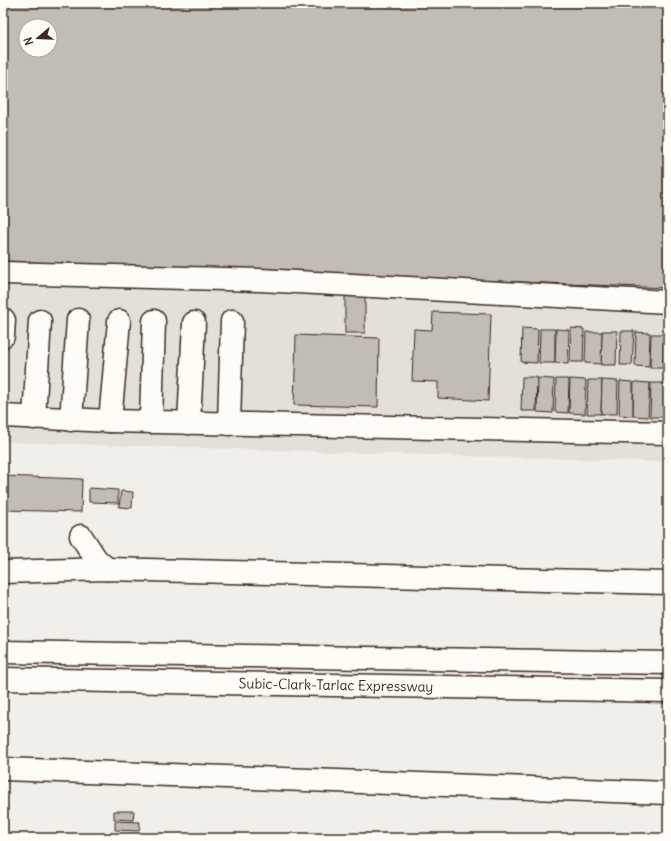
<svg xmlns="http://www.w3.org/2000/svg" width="671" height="841" font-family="Delius,sans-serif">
	<rect width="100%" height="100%" fill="#f1efea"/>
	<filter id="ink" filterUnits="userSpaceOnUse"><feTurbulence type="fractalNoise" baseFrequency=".025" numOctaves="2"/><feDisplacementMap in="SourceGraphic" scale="8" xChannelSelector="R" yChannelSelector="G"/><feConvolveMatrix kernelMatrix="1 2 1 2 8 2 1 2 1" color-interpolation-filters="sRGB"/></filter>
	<g filter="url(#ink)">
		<path fill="#e3e0da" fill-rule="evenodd" d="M3 3H668V462L3 442ZM26 26H50V50H26Z"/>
		<g fill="#c1bcb4" stroke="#3b2a1e" fill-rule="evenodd">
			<path d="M3 3H668V288L3 261ZM26 26H50V50H26Z"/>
			<rect x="345" y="283" width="20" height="50"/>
			<path d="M433 312 491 314 488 401 438 398V382L412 381 414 329 432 330Z"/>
			<path d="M522 328 538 329 537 363 521 362Z"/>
			<path d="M571 328 584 329 583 362H570Z"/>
			<path d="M540 329H555V363H539Z"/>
			<path d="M556 329 569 330 568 364 555 363Z"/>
			<path d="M602 331H617L616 365H601Z"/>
			<path d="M621 331H634L632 365H620Z"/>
			<path d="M586 332H602L601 364 585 363Z"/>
			<path d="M636 332 650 333 649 367 635 366Z"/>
			<path d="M651 334H664L663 368H650Z"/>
			<path d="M296 335 379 338 378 407 294 405Z"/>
			<path d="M522 377H537L536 411H521Z"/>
			<path d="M538 378 554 379 553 413 537 412Z"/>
			<path d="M556 379H569L568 413 555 412Z"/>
			<path d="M570 379 586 380 585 414 569 413Z"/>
			<path d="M588 380H602L601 414H587Z"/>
			<path d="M602 380 618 381 617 414H601Z"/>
			<path d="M620 381 633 382V416L619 415Z"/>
			<path d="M634 382 650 383 648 417 633 416Z"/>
			<path d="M651 383H666L665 417H650Z"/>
			<path d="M3 476 82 479 81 512 3 510Z"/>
			<path d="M89 488 118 490V503L89 502Z"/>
			<path d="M121 491 133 492 132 508 119 507Z"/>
			<path d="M114 811H134L133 820 114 819Z"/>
			<path d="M115 821 140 822 139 831 115 830Z"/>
		</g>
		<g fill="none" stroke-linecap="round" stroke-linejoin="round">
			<defs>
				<g id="minor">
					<path d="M3 273 260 280 668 302"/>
					<path d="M3 336 4 320"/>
					<path d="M3 416 110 421 668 433"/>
					<path d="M34 418 40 321"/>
					<path d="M71 420 78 320"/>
					<path d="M110 421 119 321"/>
					<path d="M151 422 154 321"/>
					<path d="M189 423 194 323"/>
					<path d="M229 424 232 321"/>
					<path d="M81 536 96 559 107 569"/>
					<path d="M3 572 107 569 668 583"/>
					<path d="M3 769 668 793"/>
				</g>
				<g id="highway">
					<path d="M3 652 668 663"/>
					<path d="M3 679 668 691"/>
				</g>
			</defs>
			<use href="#minor" stroke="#3b2a1e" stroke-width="25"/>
			<use href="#highway" stroke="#3b2a1e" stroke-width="25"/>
			<use href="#minor" stroke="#fdfcf7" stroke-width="22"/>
			<use href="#highway" stroke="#fdfcf7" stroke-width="22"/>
		</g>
	</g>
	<g text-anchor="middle" stroke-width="3.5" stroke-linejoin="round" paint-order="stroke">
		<g font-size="14" fill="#3b2a1e" stroke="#fdfcf7">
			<text transform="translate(336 685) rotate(1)" y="5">Subic-Clark-Tarlac Expressway</text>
		</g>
	</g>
	<rect width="671" height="841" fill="none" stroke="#fdfcf7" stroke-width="16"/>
	<rect x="8" y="8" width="655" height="825" fill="none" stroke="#3b2a1e" stroke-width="1.5" filter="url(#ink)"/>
	<g transform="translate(38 38) rotate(251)"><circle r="19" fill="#fdfcf7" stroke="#afa8a0"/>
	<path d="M0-3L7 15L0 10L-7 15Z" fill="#3b2a1e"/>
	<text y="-6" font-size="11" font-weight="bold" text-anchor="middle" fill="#3b2a1e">N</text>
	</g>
</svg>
